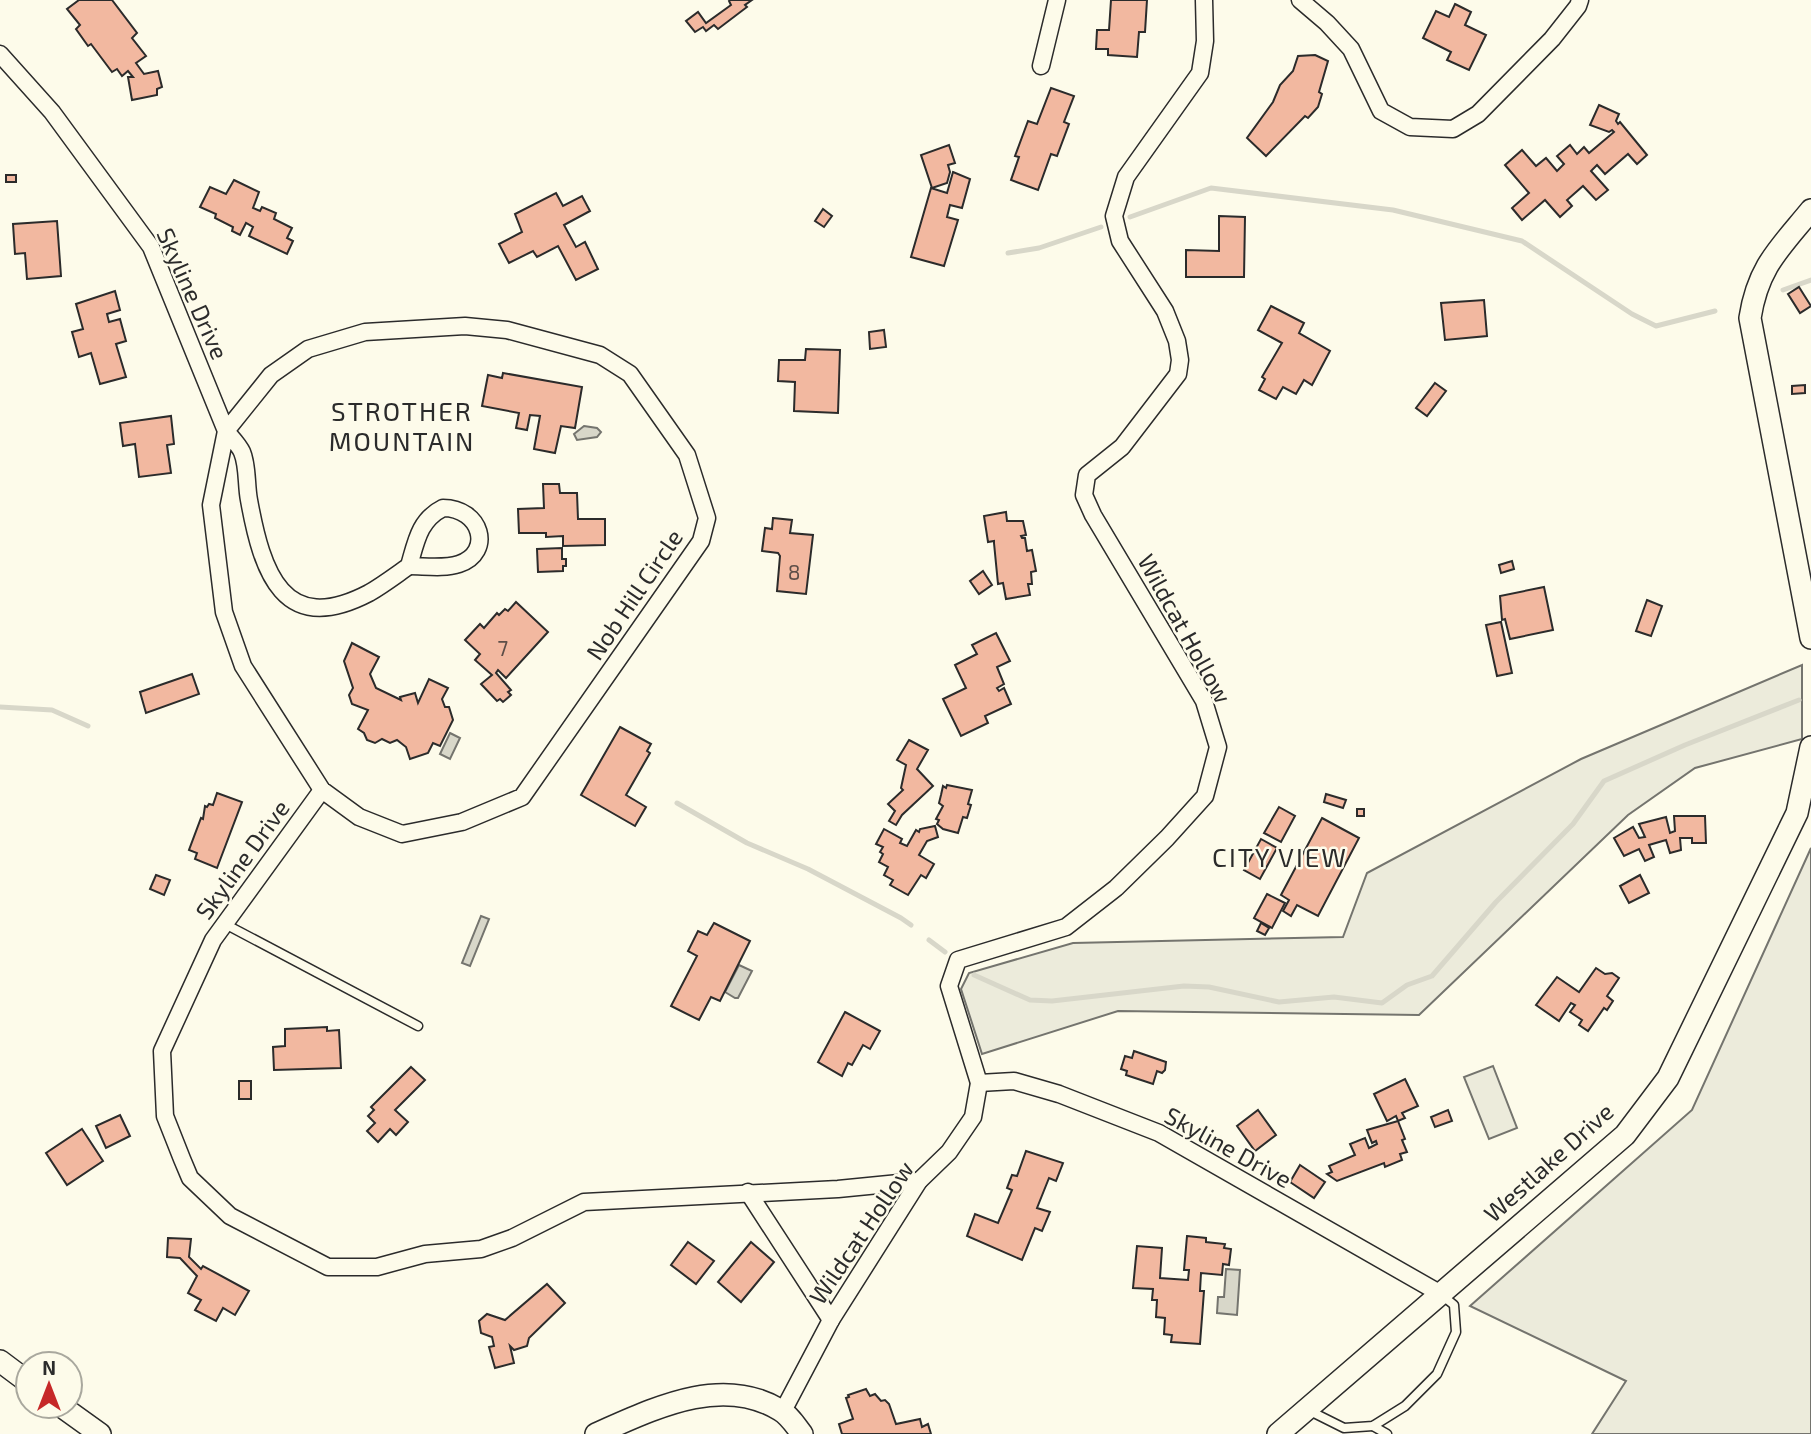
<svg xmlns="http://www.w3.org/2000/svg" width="1811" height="1434" font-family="'Exo 2',sans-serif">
	<rect width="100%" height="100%" fill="#fdfbea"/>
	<g fill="#ecebdb" stroke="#74746e" stroke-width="2">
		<path d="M1802 665V739L1695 768 1628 815 1419 1015 1118 1011 982 1054 961 989 969 973 1073 943 1343 937 1367 873 1581 759Z"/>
		<path d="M1811 848V1434H1592L1626 1381 1470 1306 1692 1110Z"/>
		<path d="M1493 1066 1517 1128 1489 1139 1464 1077Z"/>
	</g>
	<g fill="#d8d7c9" stroke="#74746e" stroke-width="2">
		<path d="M584 426 597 428 601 432 597 437 577 440 574 434Z"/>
		<path d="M450 733 460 738 450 759 440 754Z"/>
		<path d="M481 916 489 919 470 966 462 963Z"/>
		<path d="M739 965 752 971 738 998H735L725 992Z"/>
		<path d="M1226 1269 1240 1270 1237 1315 1217 1313 1218 1297H1224Z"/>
	</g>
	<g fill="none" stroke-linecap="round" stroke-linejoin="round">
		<g stroke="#d8d7c9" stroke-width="5">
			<path d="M1130 217 1211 188 1393 210 1522 241 1632 314 1656 326 1715 311"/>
			<path d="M1008 253 1039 248 1101 227"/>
			<path d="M1783 290 1811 280"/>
			<path d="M0 707 52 710 88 726"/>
			<path d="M677 803 747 843 808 869 901 918 911 925"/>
			<path d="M929 940 945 952"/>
			<path d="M974 975 1030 1000 1052 1001 1184 986 1209 987 1279 1002 1334 997 1382 1003 1407 985 1432 976 1496 902 1573 824 1604 781 1685 745 1799 700"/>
		</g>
	</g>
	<g fill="#f2b8a0" stroke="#2b2b2b" stroke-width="2">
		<path d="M79 0H112L137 33 132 38 146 56 136 63 144 74 158 71 162 87 157 89V95L132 100 128 77H133L128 71 122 76 117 69 112 72 91 44 88 46 76 29 80 25 67 9Z"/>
		<path d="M730 0H752L745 5 747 7 718 29 714 25 706 31 703 27 695 32 686 21 698 12 706 23 731 5 729 1Z"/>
		<path d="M1111 0H1147L1145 32H1139L1137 57 1108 55V49H1096L1097 30H1109Z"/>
		<path d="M1455 4 1471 12 1465 25 1486 35 1469 70 1447 60 1451 52 1423 38 1436 11 1449 17Z"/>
		<path d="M1315 55 1328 61 1319 92 1322 94 1318 107 1308 118 1305 116 1266 156 1247 138 1273 102 1280 85 1293 71 1298 56Z"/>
		<path d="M1051 88 1074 96 1064 122 1069 124 1057 156 1051 154 1038 190 1011 180 1019 157 1015 156 1028 121 1037 124Z"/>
		<path d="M1599 105 1619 114 1616 121 1618 124 1620 122 1647 155 1637 164 1628 154 1605 174 1597 165 1591 171 1608 190 1596 200 1583 186 1567 200 1572 206 1560 217 1545 200 1522 220 1512 208 1529 193 1505 165 1522 150 1536 166 1546 158 1557 171 1564 164 1557 156 1570 145 1577 154 1584 147 1589 153 1614 132 1612 130 1609 132 1590 125Z"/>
		<path d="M949 145 955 163 948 165 950 172 947 183 932 188 921 155Z"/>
		<path d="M953 172 970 179 962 208 950 205 947 217 958 220 944 266 911 257 931 188 947 193Z"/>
		<rect x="6" y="175" width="10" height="7"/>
		<path d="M234 180 259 192 253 208 260 211 262 207 276 213 274 219 292 228 287 238 293 241 287 254 249 236 253 227 246 223 240 235 232 231 233 227 215 218 216 214 200 207 210 187 226 194Z"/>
		<path d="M556 193 563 206 582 196 590 211 564 225 576 247 585 242 598 269 576 280 558 246 537 257 533 251 509 263 499 244 522 232 515 214Z"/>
		<path d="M823 209 832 216 824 227 815 221Z"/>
		<path d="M1219 216 1245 217 1244 277H1186V250L1219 251Z"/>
		<path d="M57 221 61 276 27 279 25 253 15 254 13 224Z"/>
		<path d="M1799 287 1811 306 1800 313 1788 294Z"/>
		<path d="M115 291 120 310 107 314 109 322 120 319 126 341 116 344 126 377 100 384 91 353 79 357 72 332 83 329 76 304Z"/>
		<path d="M1484 300 1487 336 1445 340 1441 303Z"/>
		<path d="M1271 306 1304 323 1299 333 1330 351 1312 385 1304 380 1296 394 1283 387 1276 399 1259 390 1265 379 1262 377 1282 343 1258 330Z"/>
		<path d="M884 330 886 347 870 349 869 332Z"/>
		<path d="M806 349 840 350 838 413 794 411 795 382 778 381 779 360H805Z"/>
		<path d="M503 373 582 387 575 428 561 426 555 453 534 449 540 416 530 415 527 430 516 428 519 413 482 406 488 375 502 378Z"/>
		<path d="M1435 383 1446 391 1427 416 1416 408Z"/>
		<path d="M1805 385V393L1792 394V386Z"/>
		<path d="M171 416 174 444 167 445 171 473 139 477 135 444 123 446 120 423Z"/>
		<path d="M543 484H559L560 493H577L578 519H605V545L563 546V536L546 537V533H519L518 509 544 508Z"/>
		<path d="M1006 512 1007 521H1023L1026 535 1021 536 1022 538H1025L1027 551 1032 550 1036 571 1031 572 1032 584H1028L1030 595 1006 599 1003 583 998 584 994 543V541L988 542 984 516Z"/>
		<path d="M773 518 792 520 790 533 813 535 806 594 777 591 780 556 778 553 762 551 765 528 772 529Z"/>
		<path d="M562 548V559H566V566H563V571L538 572 537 549Z"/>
		<path d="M1512 561 1514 569 1501 573 1499 565Z"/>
		<path d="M983 571 992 585 979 594 970 581Z"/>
		<path d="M1544 587 1553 630 1510 639 1505 619 1502 620 1500 596Z"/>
		<path d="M1647 600 1662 606 1651 636 1636 631Z"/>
		<path d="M516 602 548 632 506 678 498 670 496 673 511 690 508 692 511 695 503 702 500 699 497 701 481 684 492 675 475 660 480 654 465 640 480 624 484 628 497 613 499 615 505 609 508 611Z"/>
		<path d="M1501 622 1512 673 1497 676 1486 625Z"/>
		<path d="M996 633 1010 661 997 667 1004 684 997 688 999 691 1004 688 1011 704 985 716 988 723 961 736 943 699 966 688 955 665 977 654 972 645Z"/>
		<path d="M352 643 379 657 370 674 376 688 401 700 400 697 415 693 418 703 429 679 448 688 442 699 445 707H449L453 720 440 746 433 743 428 753 410 759 406 747 397 740 390 743 382 739 375 743 367 740 364 733 358 729 368 710 352 704 349 695 353 688 344 661Z"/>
		<path d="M192 674 199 694 146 713 140 692Z"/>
		<path d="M620 727 651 744 647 751 650 753 626 795 646 807 635 826 581 795Z"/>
		<path d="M909 740 928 750 917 769 933 786 902 815 896 825 889 821 895 811 888 804 903 790 901 788 906 765 897 760Z"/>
		<path d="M947 785 972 790 968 804 971 805 967 818 963 817 958 833 943 829 937 824 939 820 936 819 943 806 939 803 941 795 943 786 946 788Z"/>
		<path d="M217 793 242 802 217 868 195 859 197 853 189 850 201 818 203 819 205 806 207 807 209 804 213 805Z"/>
		<path d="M1326 794 1346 800 1343 808 1324 802Z"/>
		<path d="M1279 807 1295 816 1281 842 1264 833Z"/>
		<rect x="1357" y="809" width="7" height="7"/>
		<path d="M1674 816H1705L1706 843H1692V838H1680L1681 850 1670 853 1666 840 1649 845 1654 857 1645 861 1639 849 1624 856 1614 838 1633 827 1639 838 1645 837 1639 824 1666 817 1670 833 1675 831Z"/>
		<path d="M1322 818 1359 838 1318 916 1297 905 1291 916 1283 911 1289 900 1281 895Z"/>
		<path d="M935 826 938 837 927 841 919 855 934 864 926 878 921 875 908 895 890 885 893 880 884 875 888 867 879 862 883 854 880 852 883 847 876 844 884 829 902 839 900 843 907 846 916 830 919 832 920 829Z"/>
		<path d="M1261 839 1277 848 1260 879 1244 870Z"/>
		<path d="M156 875 170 880 164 895 150 889Z"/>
		<path d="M1640 875 1649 893 1629 903 1620 886Z"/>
		<path d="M1267 894 1285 903 1272 928 1254 918Z"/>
		<path d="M714 923 750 941 720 1001 711 997 699 1020 671 1006 697 956 688 951 698 931 707 935Z"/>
		<path d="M1261 923 1269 928 1265 935 1257 931Z"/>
		<path d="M1596 968 1605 974 1612 973 1619 978 1607 996 1613 1001 1607 1010 1604 1008 1588 1031 1579 1025 1582 1020 1570 1012 1575 1005 1571 1003 1559 1021 1536 1005 1557 977 1579 992Z"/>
		<path d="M845 1012 880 1031 870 1049 863 1045 852 1065 848 1063 842 1076 818 1062Z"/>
		<path d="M327 1027V1031L339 1030 341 1068 274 1070 273 1047 285 1046V1029Z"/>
		<path d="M1134 1051 1166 1062 1165 1070 1162 1073 1157 1071 1153 1084 1126 1075 1127 1071 1121 1069 1125 1056 1132 1058Z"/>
		<path d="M411 1067 425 1080 395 1110 408 1122 396 1135 390 1129 378 1142 367 1131 375 1123 368 1116 374 1110 371 1107Z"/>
		<path d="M1405 1079 1418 1106 1402 1113 1405 1118 1398 1121 1396 1116 1387 1121 1374 1094Z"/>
		<rect x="239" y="1081" width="12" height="18"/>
		<path d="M1258 1110 1276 1135 1255 1151 1237 1126Z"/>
		<path d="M1448 1110 1452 1121 1435 1127 1431 1117Z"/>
		<path d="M120 1115 130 1136 106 1148 96 1126Z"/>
		<path d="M1398 1121 1405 1139 1402 1140 1407 1152 1400 1154 1402 1160 1385 1167 1384 1163 1337 1181 1327 1174 1332 1172 1329 1166 1355 1155 1350 1144 1365 1138 1369 1148 1377 1144 1376 1141 1372 1143 1367 1130Z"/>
		<path d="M82 1129 103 1161 67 1185 46 1153Z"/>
		<path d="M1026 1151 1063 1163 1056 1181 1049 1178 1037 1208 1050 1212 1042 1231 1035 1228 1022 1260 967 1236 975 1214 998 1223 1012 1190 1007 1188 1012 1175 1017 1176Z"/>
		<path d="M1300 1165 1325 1182 1314 1198 1290 1182Z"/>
		<path d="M1187 1236 1206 1238V1242L1225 1244 1224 1248 1231 1249 1229 1265 1223 1264 1222 1275 1201 1273 1200 1291H1204L1200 1344 1171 1342 1172 1335 1164 1334 1165 1318 1156 1317 1157 1300H1152L1153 1289 1133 1288 1137 1246 1162 1248 1160 1278 1188 1280 1189 1270H1184Z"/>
		<path d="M168 1238 191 1239 189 1257 201 1269 203 1266 249 1291 235 1315 223 1308 216 1321 195 1310 201 1300 188 1293 197 1276 180 1258 167 1257Z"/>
		<path d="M688 1242 714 1261 696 1284 671 1265Z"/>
		<path d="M751 1242 774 1262 741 1302 718 1282Z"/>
		<path d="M547 1284 565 1303 529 1338 527 1346 514 1350 510 1346 514 1363 495 1368 489 1347 494 1346 492 1337 481 1333 479 1321 487 1314 505 1320Z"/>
		<path d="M866 1389 870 1396 875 1394 881 1401 885 1400 889 1404 896 1424 920 1419 922 1427 928 1424 931 1434H842L839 1424 853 1419 846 1398 849 1397 848 1395Z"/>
	</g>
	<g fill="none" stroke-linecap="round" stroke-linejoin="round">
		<defs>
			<g id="service">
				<path d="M225 924 418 1026"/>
				<path d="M1308 1410 1344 1428 1373 1426 1405 1406 1437 1374 1456 1332 1454 1305 1443 1296"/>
				<path d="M1373 1426 1387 1434"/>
			</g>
			<g id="minor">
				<path d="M1300 0 1327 23 1351 49 1381 111 1410 127 1453 129 1478 114 1552 39 1578 6 1580 0"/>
				<path d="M0 54 52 112 151 247 226 431 211 505 224 612 243 666 322 790 359 817 402 834 462 822 522 797 701 541 707 518 687 455 630 374 600 355 507 330 465 326 365 332 308 349 271 375 226 431C231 437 239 445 242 452 248 466 246 485 249 500 262 572 283 638 369 593 383 585 396 575 409 566"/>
				<path d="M1041 66 1057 0"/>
				<path d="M443 508C481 508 494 552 459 564 444 569 425 566 409 566 416 542 419 520 443 508Z"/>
				<path d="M322 790 213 940 162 1051 165 1116 182 1159 190 1178 230 1216 328 1267H377L425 1254 481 1249 512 1238 584 1202 838 1189 919 1181"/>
				<path d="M979 1083 1014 1081 1059 1094 1159 1133 1441 1294"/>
				<path d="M748 1192 831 1320"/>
				<path d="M783 1411 831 1320 919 1181 949 1152 973 1117 979 1083 949 986 958 960 1066 927 1116 888 1167 838 1205 796 1218 747 1204 701 1093 515 1084 495 1087 475 1122 447 1178 374 1180 360 1177 341 1165 311 1120 241 1114 216 1126 177 1200 73 1205 41 1204 0"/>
			</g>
			<g id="tertiary">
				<path d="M1811 210C1779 249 1758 267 1750 318L1811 638"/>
				<path d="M0 1361 28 1382"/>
				<path d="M61 1406 100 1434"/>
				<path d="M596 1434C653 1409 721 1374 780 1410 789 1415 796 1426 802 1434"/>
				<path d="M1278 1434 1625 1135 1668 1078 1797 813 1811 747"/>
			</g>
		</defs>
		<use href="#service" stroke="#2b2b2b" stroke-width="11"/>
		<use href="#minor" stroke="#2b2b2b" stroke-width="19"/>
		<use href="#tertiary" stroke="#2b2b2b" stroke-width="24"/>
		<use href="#service" stroke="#fdfbea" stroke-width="8"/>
		<use href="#minor" stroke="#fdfbea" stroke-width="16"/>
		<use href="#tertiary" stroke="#fdfbea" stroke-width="21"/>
	</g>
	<g text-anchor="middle" stroke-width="5" stroke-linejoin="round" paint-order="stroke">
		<g font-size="21" fill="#5d4e48">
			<text x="794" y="580">8</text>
			<text x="503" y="656">7</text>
		</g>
		<g font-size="24" fill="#2b2b2b" stroke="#fdfbea">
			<text transform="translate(192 294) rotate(66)" y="8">Skyline Drive</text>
			<text transform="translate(635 595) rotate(-56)" y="8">Nob Hill Circle</text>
			<text transform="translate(1184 629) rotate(61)" y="8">Wildcat Hollow</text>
			<text transform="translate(243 860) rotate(-54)" y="8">Skyline Drive</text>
			<text transform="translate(1228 1148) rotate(29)" y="8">Skyline Drive</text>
			<text transform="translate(1549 1163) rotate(-42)" y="8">Westlake Drive</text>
			<text transform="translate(862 1233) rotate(-56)" y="8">Wildcat Hollow</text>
		</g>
		<g font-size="26" letter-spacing="2" fill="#2b2b2b" stroke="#fdfbea">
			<text x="402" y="421">STROTHER<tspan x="402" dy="30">MOUNTAIN</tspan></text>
			<text x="1280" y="867">CITY VIEW</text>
		</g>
	</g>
	<g transform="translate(49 1385)"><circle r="33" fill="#fdfbea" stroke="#a9a89e" stroke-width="2"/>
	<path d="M0-5L12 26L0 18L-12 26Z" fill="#c62828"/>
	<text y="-10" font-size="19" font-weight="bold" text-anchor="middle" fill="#2b2b2b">N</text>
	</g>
</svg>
